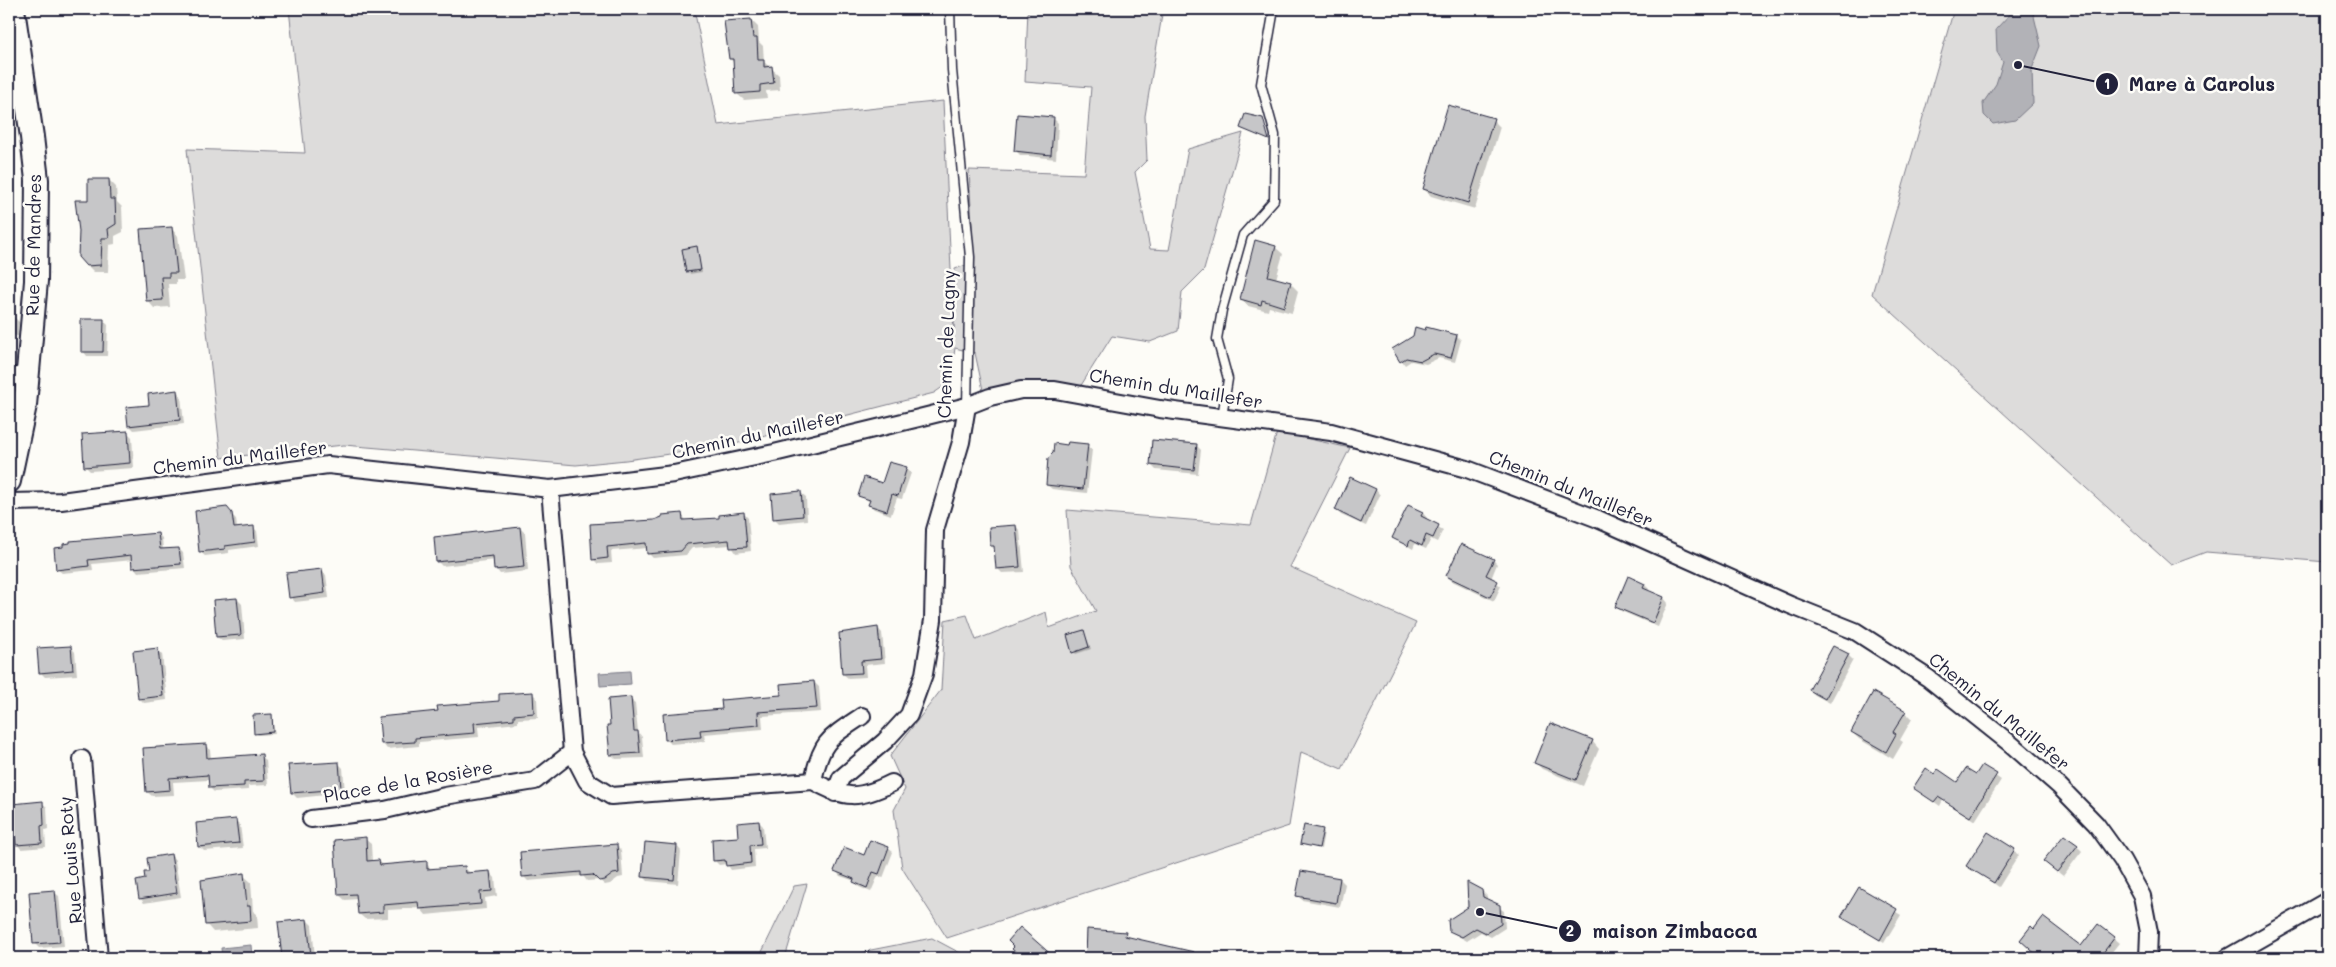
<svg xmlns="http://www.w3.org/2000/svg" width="2336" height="967" font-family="Mali,sans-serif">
	<rect width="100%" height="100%" fill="#fdfcf7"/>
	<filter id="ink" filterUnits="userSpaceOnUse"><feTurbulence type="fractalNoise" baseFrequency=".02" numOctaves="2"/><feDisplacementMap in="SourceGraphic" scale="10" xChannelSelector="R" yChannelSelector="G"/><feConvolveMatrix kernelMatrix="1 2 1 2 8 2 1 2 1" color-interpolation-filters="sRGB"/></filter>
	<g filter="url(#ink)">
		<g fill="#dddcdb" stroke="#807f8b">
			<path d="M289 9H694L718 125 943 101 954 333 955 269 974 262 969 170 1084 174 1091 87 1025 82 1028 9H1163L1145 116 1147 160 1135 172 1150 249 1169 250 1188 149 1243 133 1204 270 1182 292 1178 331 1150 342 1112 336 1080 387 1029 381 983 390 975 353 955 348 950 382 934 393 727 446 626 460 576 465 344 445 221 458 187 149 305 153Z"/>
			<path d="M1954 9H2327V562L2206 552 2171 565 1872 294Z"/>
			<path d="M1277 432 1350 448 1290 567 1416 623 1342 769 1301 752 1289 826 947 938 902 868 894 810 905 789 890 756 941 690 945 620 967 615 976 640 1046 612 1049 628 1096 611 1071 566 1067 510 1251 525Z"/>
			<path d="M807 884 785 958H759L794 886Z"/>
			<path d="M932 938 962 954 965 958H847L871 950Z"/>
		</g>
		<g fill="#b2b2b7" stroke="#787885">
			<path d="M2019 9 2033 12 2041 46 2032 69 2033 103 2015 120 1993 124 1984 115 1983 103 1996 84 2003 62 1997 52 1996 29 2012 12Z"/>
			<path d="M630 671 631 684 600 686 599 673Z"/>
			<path d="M251 945 252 958H222L221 948Z"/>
		</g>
		<g fill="#0003">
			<path d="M751 20 758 27 759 42 763 46 764 62 779 75 780 90 766 91 767 98 744 100 736 93 734 63 730 58Z"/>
			<path d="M1053 118 1058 123 1056 159 1020 155 1015 150Z"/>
			<path d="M1493 120 1500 127 1475 209 1431 196 1424 189Z"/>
			<path d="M109 180 116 187 117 202 122 207 123 232 115 236V244L109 245 108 272H94L87 265 90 201Z"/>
			<path d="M171 228 178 236 184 280H176V284H168L170 307 154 308 147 300Z"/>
			<path d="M696 247 702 272 690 274 683 250Z"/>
			<path d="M1275 247 1283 254 1276 279 1290 283 1298 291 1292 313 1269 307 1268 311 1248 306 1241 299Z"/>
			<path d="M9 314 12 315 19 322 18 336 9 335Z"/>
			<path d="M103 320 108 325 107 356H87L83 351Z"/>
			<path d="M1457 336 1461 340 1455 362 1439 358 1426 364 1411 361 1405 365 1394 349Z"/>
			<path d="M177 391 181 396 184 424 134 430 129 425Z"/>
			<path d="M127 432 132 437 134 468 90 471 85 466Z"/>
			<path d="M1196 445 1201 450 1198 474 1156 470 1151 465Z"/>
			<path d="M1069 446H1087L1092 450 1087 493 1052 489 1047 485Z"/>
			<path d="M890 463 907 469 911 473 902 499 897 498 891 515 874 509 870 505V502L860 495 883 484Z"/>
			<path d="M1351 479 1376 490 1380 495 1366 526 1341 515 1336 510Z"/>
			<path d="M801 493 806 497 807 520 779 523 774 518Z"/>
			<path d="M1408 506 1423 513 1427 518 1426 520 1443 530 1437 542 1431 539 1426 549 1415 544 1413 549 1394 538Z"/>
			<path d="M226 509 236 519 237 529 253 527 257 531 259 546 229 550V553L205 556 200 552Z"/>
			<path d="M682 514 686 521 720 519 744 514 748 518 751 551 736 553 731 545 692 548 686 555 653 558 648 553V548L611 551 612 563 598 564 593 559 591 525 654 521Z"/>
			<path d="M1016 526 1020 531 1024 572 1002 573 998 569 996 549 991 545Z"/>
			<path d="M520 528 525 533 528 571 500 574 496 569 495 560 442 566 437 561Z"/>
			<path d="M158 534 162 538 163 550 179 549 183 553 185 568 138 572 134 567 133 560 92 564 93 570 62 573 57 569 65 548 72 544Z"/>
			<path d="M1493 560 1497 564 1491 579 1501 586 1494 601 1452 581 1447 576Z"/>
			<path d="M321 570 326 575 329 598 295 602 291 597Z"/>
			<path d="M1645 585 1649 589 1648 591 1664 598 1668 603 1658 627 1621 611 1616 607Z"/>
			<path d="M237 599 242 604 245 639 222 641 217 637Z"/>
			<path d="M878 628 882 633 885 663 865 665 866 677 848 678 843 674Z"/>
			<path d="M1084 632 1091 649 1076 654 1074 652Z"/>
			<path d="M71 647 75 652 77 675 45 677 40 672Z"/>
			<path d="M158 650 162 654 167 700 144 703 139 698Z"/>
			<path d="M1848 655 1853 660 1830 703 1815 695 1810 690Z"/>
			<path d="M814 682 819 687 821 712 762 716 763 729 704 734 705 741 671 744 666 739 723 711 783 696Z"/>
			<path d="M532 693 537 698 538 718 518 719V723L478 727 479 737 419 742V746L387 749 383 744 380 718 439 713 500 702Z"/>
			<path d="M630 699 635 703 638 732 642 737 644 758 616 759 611 754 612 727Z"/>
			<path d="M1905 712 1912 719 1900 740 1903 742 1893 759 1859 739 1852 732Z"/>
			<path d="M271 715 275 734 258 735 256 733Z"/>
			<path d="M1592 741 1599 749 1583 786 1542 769 1535 762Z"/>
			<path d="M205 745 210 750 211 759 261 756 266 760 268 785 248 786V790L214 792 210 788 209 780 173 782 174 795 152 796 147 792Z"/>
			<path d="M338 763 343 768 345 793 297 798 292 793Z"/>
			<path d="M1982 767 2001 780 1975 821 1943 800 1940 806 1915 788 1935 776 1957 784 1977 776Z"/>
			<path d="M42 803 47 807 48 829 45 830 46 847 21 849 17 844Z"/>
			<path d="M236 821 240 825 243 848 204 851 200 847Z"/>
			<path d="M759 822 763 826 765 848 754 849 755 867 731 870 727 864 719 865 714 860Z"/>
			<path d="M1322 830 1324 832 1321 849 1302 843Z"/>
			<path d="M1988 834 2019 855 1999 887 1968 866Z"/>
			<path d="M365 839 371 844 372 862 379 861 384 866 426 863 432 870 465 868 471 874 490 872 495 878 497 896 485 898 486 909 426 915 420 908 388 910V918L365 919 359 914 358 899 345 900 339 895Z"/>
			<path d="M616 845 621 850 623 877 618 878 610 884 605 885 599 880 587 881 583 876 528 881 524 877Z"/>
			<path d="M677 846 681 851 678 884 648 881 643 876Z"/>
			<path d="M2077 846 2082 851 2063 876 2050 866Z"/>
			<path d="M888 848 893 852 883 878 878 876 871 892 859 887 855 881 840 876 836 871 865 856Z"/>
			<path d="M171 855 175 860 181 897 144 903 140 898 150 873Z"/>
			<path d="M1302 872 1340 879 1345 884 1340 907 1302 900 1297 895Z"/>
			<path d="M243 875 251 882 253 911 257 914 258 928 213 932 206 924Z"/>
			<path d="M1859 889 1901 915 1884 943 1843 917Z"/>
			<path d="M1482 891 1487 896V900L1504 911 1505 928 1491 937 1481 932 1467 941 1450 931Z"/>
			<path d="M54 892 59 896 64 946 39 948 34 943Z"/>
			<path d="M307 920 312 925 315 958H284Z"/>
			<path d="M2098 925 2119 943 2107 958H2067L2059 952 2055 958H2041L2026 945 2081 948Z"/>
			<path d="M1125 933 1130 938 1218 958 1087 957Z"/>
		</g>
		<g fill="#c6c6c8" stroke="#22223b">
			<path d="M751 19 753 38H757L758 60H764V67L772 66 774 83 760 85V92L735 94 733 59H729L724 21Z"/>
			<path d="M1448 105 1494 118 1468 203 1423 189Z"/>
			<path d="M1017 114 1054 117 1051 155 1014 151Z"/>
			<path d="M1245 114 1263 118 1269 140 1240 128Z"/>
			<path d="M88 179H109L110 199H115L116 224 108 229 109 238H102L101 265 86 266 78 257 79 231 75 200H88Z"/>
			<path d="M172 227 177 273H169V277H161L163 300 146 301 140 229Z"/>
			<path d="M1255 240 1276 246 1268 276 1291 282 1284 307 1262 300 1261 305 1240 299Z"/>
			<path d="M697 246 701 270 686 272 682 249Z"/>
			<path d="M81 319H104L103 352H81Z"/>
			<path d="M1415 327 1425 330 1426 327 1457 335 1451 358 1434 354 1421 361 1406 358 1400 362 1392 349 1413 336Z"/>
			<path d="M177 390 180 420 128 426 126 407 149 405 148 394Z"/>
			<path d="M128 431 130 463 84 467 82 434Z"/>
			<path d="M1152 440 1197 444 1194 470 1150 465Z"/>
			<path d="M1068 442 1088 444 1083 489 1046 485 1048 458 1053 453 1054 443 1067 445Z"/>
			<path d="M889 462 907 467 898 496 892 494 887 511 868 505 870 500 858 496 864 477 882 483Z"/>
			<path d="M1350 477 1376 489 1361 523 1335 510Z"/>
			<path d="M801 491 803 516 773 519 771 494Z"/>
			<path d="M1408 505 1423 512 1421 516 1439 525 1433 538 1426 535 1422 546 1410 540 1408 546 1392 538Z"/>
			<path d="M227 507 232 513 234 528 254 526 255 542 225 546V549L199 552 195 511Z"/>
			<path d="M744 512 747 547 730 548 729 540 687 544 681 551 647 554 646 543 607 547 608 558 592 560 590 524 654 520 662 517V515L682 513 683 520 719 518V515Z"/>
			<path d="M1016 525 1020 567 996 569 994 546H990L989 527Z"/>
			<path d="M520 527 524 567 494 570 493 556 436 562 434 537Z"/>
			<path d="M158 533 160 549 179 548 181 564 132 568 131 555 88 560 89 566 56 570 54 548 63 547V544L70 543V541Z"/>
			<path d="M1461 544 1494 559 1486 575 1498 581 1490 597 1446 576Z"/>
			<path d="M322 569 325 593 289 598 286 573Z"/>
			<path d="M1628 576 1645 584 1643 588 1664 597 1653 623 1615 607Z"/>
			<path d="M237 598 241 635 216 637 213 600Z"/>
			<path d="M878 627 881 659 861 661 862 673 842 674 839 633Z"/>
			<path d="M1084 630 1089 647 1072 653 1067 635Z"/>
			<path d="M71 646 73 670 39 673 37 648Z"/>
			<path d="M1833 646 1849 654 1825 699 1809 690Z"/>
			<path d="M158 648 163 696 138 699 133 651Z"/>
			<path d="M814 681 817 708 758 712 759 725 700 730 701 737 665 740 663 714 722 709 721 700 781 695 780 684Z"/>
			<path d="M533 692 534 713 514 715V719L474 723 475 733 415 738V742L381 744 379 717 438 711 437 706 499 701V694Z"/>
			<path d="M1873 692 1906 711 1893 732 1896 734 1886 752 1851 732Z"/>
			<path d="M631 697 634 731H638L640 753 610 755 607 725H610L608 699Z"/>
			<path d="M272 714 273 732 254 734 253 715Z"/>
			<path d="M1550 723 1593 740 1576 780 1534 763Z"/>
			<path d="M206 744 207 758 262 754 264 781 244 782V786L209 788 208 775 169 778 170 790 146 792 143 748Z"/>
			<path d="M339 762 341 789 291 793 288 765Z"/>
			<path d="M1982 765 1997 774 1970 817 1938 797 1934 802 1913 788 1926 768 1934 774 1938 769 1957 782 1966 768 1976 774Z"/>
			<path d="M43 801 44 825 41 826 42 843 16 845 12 804Z"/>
			<path d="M236 819 239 843 198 847 196 823Z"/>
			<path d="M759 821 761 844 750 845 751 863 726 866 725 860 713 861 712 839 738 837 737 823Z"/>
			<path d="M1304 825 1323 829 1319 848 1300 844Z"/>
			<path d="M1988 832 2015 849 1994 883 1966 866Z"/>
			<path d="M2064 835 2078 845 2057 872 2043 861Z"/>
			<path d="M366 837 367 861 379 860 380 865 427 861V869L465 866 466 873 490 871 492 891 480 892 481 904 419 909 418 902 383 905V912L358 914 356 894 338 895 334 840Z"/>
			<path d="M870 840 889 847 879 874 873 872 867 888 853 882 854 879 834 871 844 847 864 855Z"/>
			<path d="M645 842 677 845 674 880 642 877Z"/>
			<path d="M617 844 619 873 613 874 605 880 599 881 593 875 581 876V872L522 877 520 852Z"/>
			<path d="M171 854 177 893 139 899 136 881 145 879 144 872H149L147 858Z"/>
			<path d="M1301 871 1340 878 1336 903 1296 896Z"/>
			<path d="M244 873 247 906H250L251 921 205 925 201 880Z"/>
			<path d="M1467 882 1482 890 1483 897 1500 905 1501 924 1486 933 1476 928 1462 937 1449 931 1448 920 1468 907Z"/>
			<path d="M1859 887 1897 909 1880 940 1841 917Z"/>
			<path d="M55 890 60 942 33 944 29 892Z"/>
			<path d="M2043 917 2081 946 2098 924 2115 937 2099 958H2040L2020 940 2031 926 2034 929Z"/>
			<path d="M307 919 311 956 282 958 278 922Z"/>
			<path d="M1020 927 1055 958H1022L1012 949 1014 947 1008 941Z"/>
			<path d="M1087 929 1126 932 1125 936 1194 952 1193 958H1147L1108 954V958L1086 957Z"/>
		</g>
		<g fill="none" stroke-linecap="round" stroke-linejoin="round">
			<defs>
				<g id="lane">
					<path d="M950 9 952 70 970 257 967 406"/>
					<path d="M1222 417 1228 379 1217 339 1222 310 1243 235 1274 200 1275 135 1261 84 1274 9"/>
				</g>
				<g id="street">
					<path d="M9 378 29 373"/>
					<path d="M550 489 572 752 587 781 611 796 813 781C846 799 858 800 892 783"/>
					<path d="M9 502 61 501 328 465 550 489 674 474 774 453 919 418 967 406 990 397 1021 390H1055L1160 409 1331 432 1467 469 1598 519 1790 605 1855 631 1928 678 2012 745 2059 786 2096 824 2122 860 2142 896 2149 932 2148 958"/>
					<path d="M82 759 99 958"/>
					<path d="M813 781C821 741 829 738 862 716"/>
					<path d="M835 793 841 778 885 741 909 715 924 674 933 620 935 530 961 442 967 406"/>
					<path d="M311 819 385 810 445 796 535 781 572 752"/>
					<path d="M2227 958 2327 901"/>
				</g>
				<path id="secondary" d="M9 481 25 405 36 281 37 180 32 137 13 9"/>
			</defs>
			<use href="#lane" stroke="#22223b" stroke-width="11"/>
			<use href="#street" stroke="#22223b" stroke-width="20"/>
			<use href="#secondary" stroke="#22223b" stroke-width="26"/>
			<use href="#lane" stroke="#fdfcf7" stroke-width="8"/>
			<use href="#street" stroke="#fdfcf7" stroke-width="16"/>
			<use href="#secondary" stroke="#fdfcf7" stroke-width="22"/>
		</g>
	</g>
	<g text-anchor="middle" stroke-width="5" stroke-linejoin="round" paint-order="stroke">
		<g font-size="18" fill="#22223b" stroke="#fdfcf7">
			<text transform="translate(34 245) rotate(-89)" y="6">Rue de Mandres</text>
			<text transform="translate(947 344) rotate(-88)" y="6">Chemin de Lagny</text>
			<text transform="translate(1176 389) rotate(9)" y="6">Chemin du Maillefer</text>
			<text transform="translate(758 435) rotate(-12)" y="6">Chemin du Maillefer</text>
			<text transform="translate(240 458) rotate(-7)" y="6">Chemin du Maillefer</text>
			<text transform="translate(1571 489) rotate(22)" y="6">Chemin du Maillefer</text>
			<text transform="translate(1999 712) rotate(39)" y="6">Chemin du Maillefer</text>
			<text transform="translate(408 782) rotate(-10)" y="6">Place de la Rosière</text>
			<text transform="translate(71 860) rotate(-95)" y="6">Rue Louis Roty</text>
		</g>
	</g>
	<path fill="none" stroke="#22223b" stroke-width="2" d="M2018 65L2107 84M1480 912L1570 931"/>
	<g fill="#22223b" stroke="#fdfcf7" stroke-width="2">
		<circle cx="2018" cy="65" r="5"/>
		<circle cx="1480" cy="912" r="5"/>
		<circle cx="2107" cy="84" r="12"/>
		<circle cx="1570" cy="931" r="12"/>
	</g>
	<g font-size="15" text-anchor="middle" font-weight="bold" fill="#fff">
		<text x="2107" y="89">1</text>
		<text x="1570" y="936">2</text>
	</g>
	<g font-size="19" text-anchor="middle" font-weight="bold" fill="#22223b" stroke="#fdfcf7" stroke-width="5" stroke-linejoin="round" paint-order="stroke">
		<text x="2202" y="91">Mare à Carolus</text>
		<text x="1675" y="938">maison Zimbacca</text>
	</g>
	<rect width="2336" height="967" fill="none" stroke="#fdfcf7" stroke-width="30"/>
	<rect x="15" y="15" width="2306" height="937" fill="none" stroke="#22223b" stroke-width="2" filter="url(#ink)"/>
</svg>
